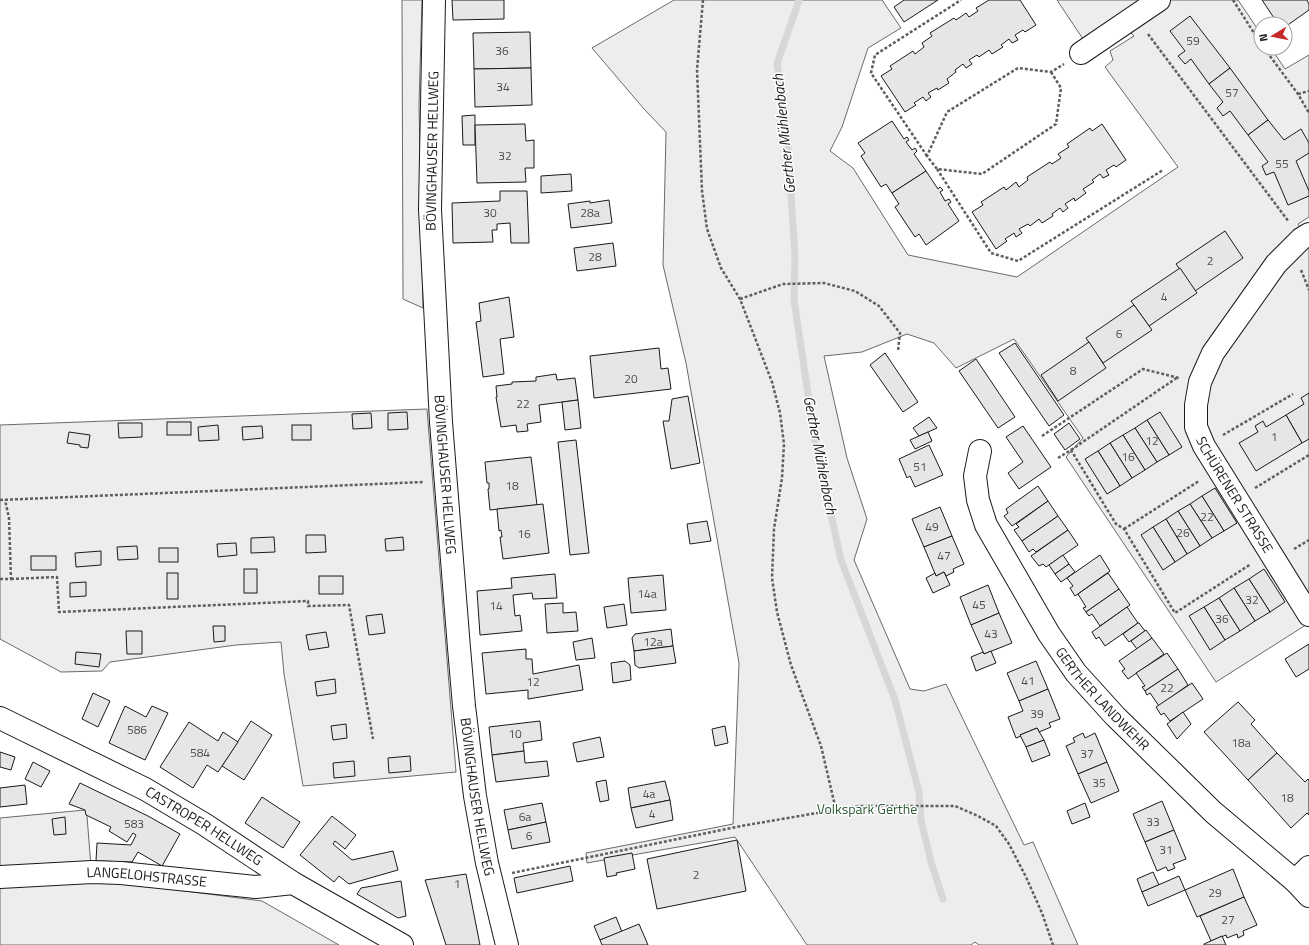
<svg xmlns="http://www.w3.org/2000/svg" width="1309" height="945" font-family="'Titillium Web',sans-serif">
	<rect width="100%" height="100%" fill="#fff"/>
	<g fill="#ededed" stroke="#6a6a6a">
		<path d="M402 0H422L419 105 423 308 403 299Z"/>
		<path d="M674 0H882L901 28 868 48 842 127 830 151 853 168 908 255 1017 277 1178 167 1105 67 1113 60 1110 51 1134 36 1114 17 1083 39 1057 0H1238L1261 34V48H1271L1285 69 1309 55V217L1298 224 1309 242V623L1216 682 1066 457 1083 438 1014 339 956 368 934 343 907 334 862 352 824 356 847 458 867 519 854 560 910 689 924 691 946 684 1024 845 1033 842 1078 945H979L975 942 971 945H807L735 837 587 863 586 853 733 824 739 663 686 363 663 265 666 132 644 109 592 48Z"/>
		<path d="M427 409 456 772 303 786 284 674 281 642 236 645 110 662 102 671 61 672 0 639V425Z"/>
		<path d="M85 810 87 816 91 867 0 869V818Z"/>
		<path d="M93 879 262 901 339 945H0V883Z"/>
	</g>
	<g fill="none" stroke-linecap="round" stroke-linejoin="round">
		<path stroke="#d7d7d7" stroke-width="7" d="M799 0 777 64 787 134 795 256 794 300 815 441 841 560 895 700 919 792 921 820 931 862 943 899"/>
	</g>
	<g fill="#e6e6e6" stroke="#1a1a1a">
		<path d="M452 0H504V19L453 20Z"/>
		<path d="M904 0H938L904 22 894 7Z"/>
		<path d="M989 0H1020L1036 25 1025 32 1023 30 1015 35 1018 40 1012 43 1009 39 1001 45 1003 47 992 54 989 50 979 57 977 55 969 60 972 64 966 68 963 64 955 70 956 72 947 79 949 83 938 90 937 88 928 93 931 97 926 101 923 97 914 103 916 105 905 112 881 76 892 69 890 66 913 51 915 54 924 47 922 43 932 36 930 33 954 18 956 20 966 13 969 17 978 11 976 8Z"/>
		<path d="M1262 0H1307L1309 4V10L1285 27V24H1278Z"/>
		<path d="M1190 16 1230 68 1209 84 1191 59 1185 64 1178 56 1185 51 1170 31Z"/>
		<path d="M530 32 531 68 474 69 473 33Z"/>
		<path d="M531 68 532 105 475 107 474 69Z"/>
		<path d="M1230 68 1268 120 1248 135 1230 111 1223 116 1217 108 1223 102 1209 84Z"/>
		<path d="M475 115V145H463L462 116Z"/>
		<path d="M1268 120 1284 140 1301 129 1309 143V153L1296 161 1309 191V196L1288 205 1274 172 1266 175 1262 166 1268 162 1248 135Z"/>
		<path d="M892 121 904 139 907 137 909 140 906 142 912 150 915 148 917 151 914 154 926 171 892 193 886 184 881 187 861 156 865 153 858 143Z"/>
		<path d="M525 124 526 141 534 140V168H525L526 182 477 183 475 125Z"/>
		<path d="M1102 124 1126 160 1116 167 1114 165 1106 170 1109 175 1103 178 1100 174 1092 180 1094 182 1083 189 1086 193 1075 201 1074 198 1065 204 1068 208 1063 212 1060 208 1052 214 1053 216 1042 223 1039 219 1030 226 1028 224 1019 229 1022 233 1016 237 1014 233 1005 239 1007 241 996 249 972 212 983 205 981 202 1004 187 1006 190 1016 182 1019 187 1028 180 1027 177 1050 162 1052 164 1061 158 1058 154 1069 147 1067 144 1090 128 1092 131Z"/>
		<path d="M926 171 938 189 940 187 943 190 940 192 945 201 949 199 951 202 948 204 959 221 926 245 919 234 915 237 895 207 899 204 892 193Z"/>
		<path d="M571 174 572 191 541 193V176Z"/>
		<path d="M500 191H527L529 243H511L510 223 497 224V230H492L493 242 453 243 452 203 500 201Z"/>
		<path d="M609 200 612 223 571 228 568 204 590 201V203Z"/>
		<path d="M1225 231 1243 258 1195 291 1176 264Z"/>
		<path d="M613 243 616 266 577 271 574 248Z"/>
		<path d="M1180 268 1197 293 1149 326 1131 301Z"/>
		<path d="M509 297 514 337 500 339 504 374 483 377 476 322 481 321 479 303Z"/>
		<path d="M1134 305 1152 330 1103 363 1086 338Z"/>
		<path d="M1089 342 1106 368 1058 401 1041 375Z"/>
		<path d="M1015 343 1064 415 1049 426 999 353Z"/>
		<path d="M659 348 661 369 668 368 671 389 594 398 590 356Z"/>
		<path d="M885 353 918 402 903 412 870 365Z"/>
		<path d="M976 359 1015 417 998 428 959 371Z"/>
		<path d="M556 374 557 380 575 378 578 400 539 405 541 422 527 424 528 431 517 432 516 425 501 427 496 397H497L496 386 512 384V382L536 381V377Z"/>
		<path d="M1309 393V439L1302 443 1286 415 1304 404 1301 398Z"/>
		<path d="M688 396 700 463 671 469 663 421H669L672 399Z"/>
		<path d="M578 400 581 428 565 430 562 402Z"/>
		<path d="M407 412 408 429 388 430V413Z"/>
		<path d="M1160 412 1182 447 1169 455 1147 420Z"/>
		<path d="M371 413 372 428 353 429 352 414Z"/>
		<path d="M1286 415 1302 443 1256 471 1239 443 1258 432 1255 426 1263 421 1266 427Z"/>
		<path d="M929 417 937 428 919 436 913 428Z"/>
		<path d="M1147 420 1169 455 1157 462 1135 428Z"/>
		<rect x="167" y="422" width="24" height="13"/>
		<path d="M118 423H142V437L119 438Z"/>
		<path d="M1069 423 1080 439 1065 450 1054 434Z"/>
		<path d="M218 425 219 440 199 441 198 427Z"/>
		<rect x="292" y="425" width="19" height="15"/>
		<path d="M262 426 263 438 243 440 242 427Z"/>
		<path d="M1023 426 1051 467 1019 489 1008 473 1023 462 1006 437Z"/>
		<path d="M1135 428 1157 462 1145 470 1123 435Z"/>
		<path d="M69 432 90 435 88 448 80 447V445L67 443Z"/>
		<path d="M928 432 932 441 915 449 910 440Z"/>
		<path d="M1123 435 1145 470 1132 478 1110 443Z"/>
		<path d="M576 440 589 553 570 555 558 442Z"/>
		<path d="M1110 443 1132 478 1120 486 1098 451Z"/>
		<path d="M929 445 943 475 915 487 910 476 907 478 899 459Z"/>
		<path d="M1098 451 1120 486 1107 494 1085 459Z"/>
		<path d="M531 457 537 505 490 510 488 489H489V483H487L485 462Z"/>
		<path d="M1038 486 1048 501 1012 526 1004 516 1008 513 1006 509Z"/>
		<path d="M1215 488 1237 523 1224 531 1202 496Z"/>
		<path d="M1202 496 1224 531 1212 538 1190 504Z"/>
		<path d="M1048 501 1058 516 1022 541 1014 530 1019 527 1016 524Z"/>
		<path d="M543 504 549 553 503 559 500 537H502L501 530 499 531 497 509Z"/>
		<path d="M1190 504 1212 538 1200 546 1178 511Z"/>
		<path d="M940 507 952 536 924 547 912 519Z"/>
		<path d="M1178 511 1200 546 1187 554 1166 519Z"/>
		<path d="M1058 516 1068 530 1036 552 1033 549 1029 552 1022 541Z"/>
		<path d="M1166 519 1187 554 1175 562 1153 527Z"/>
		<path d="M707 521 711 541 690 544 687 524Z"/>
		<path d="M1153 527 1175 562 1163 570 1141 535Z"/>
		<path d="M1068 530 1078 545 1046 567 1043 564 1039 566 1031 556Z"/>
		<path d="M306 535H325L326 552 306 553Z"/>
		<path d="M952 536 964 564 953 569 954 572 946 576 944 572 936 576 924 547Z"/>
		<path d="M274 537 275 552 251 553V538Z"/>
		<path d="M403 537 404 550 386 551 385 539Z"/>
		<path d="M236 543 237 555 218 557 217 544Z"/>
		<path d="M137 546 138 559 118 560 117 547Z"/>
		<rect x="159" y="548" width="19" height="14"/>
		<path d="M101 551V565L76 567 75 553Z"/>
		<path d="M1063 555 1069 564 1055 574 1049 565Z"/>
		<path d="M1100 555 1110 571 1075 596 1070 588 1073 586 1067 578Z"/>
		<rect x="31" y="556" width="25" height="14"/>
		<path d="M1069 564 1075 572 1061 582 1055 574Z"/>
		<rect x="244" y="569" width="13" height="24"/>
		<path d="M1264 569 1285 602 1270 612 1249 579Z"/>
		<path d="M944 572 950 585 933 593 926 578 935 573 936 576Z"/>
		<rect x="167" y="573" width="11" height="26"/>
		<path d="M1108 573 1119 589 1086 612 1083 608 1086 607 1078 594Z"/>
		<path d="M555 574 557 598 533 599 532 593 513 595 515 616 520 615 522 631 480 635 477 591 512 588 511 578Z"/>
		<path d="M663 575 666 610 631 613 628 578Z"/>
		<rect x="319" y="576" width="24" height="18"/>
		<path d="M1249 579 1270 612 1255 621 1234 588Z"/>
		<path d="M86 582V596L70 597V583Z"/>
		<path d="M988 585 999 613 971 625 960 597Z"/>
		<path d="M1234 588 1255 621 1240 631 1219 598Z"/>
		<path d="M1119 589 1130 605 1100 626 1092 614 1089 616 1086 612Z"/>
		<path d="M1219 598 1240 631 1225 640 1204 607Z"/>
		<path d="M563 603V613L576 612 578 631 547 633 545 604Z"/>
		<path d="M624 604 627 625 607 628 604 607Z"/>
		<path d="M1127 607 1138 623 1105 646 1099 637 1096 639 1092 632Z"/>
		<path d="M1204 607 1225 640 1210 650 1189 616Z"/>
		<path d="M999 613 1012 643 984 654 971 625Z"/>
		<path d="M382 614 385 633 369 635 366 616Z"/>
		<path d="M1138 623H1139L1145 631 1129 642 1123 634Z"/>
		<path d="M213 626H225V641L214 642Z"/>
		<path d="M671 629 673 646 634 651 632 638 635 634Z"/>
		<path d="M1146 630 1152 638 1137 649 1131 641Z"/>
		<path d="M126 631H142V654H127Z"/>
		<path d="M326 632 329 647 309 650 306 635Z"/>
		<path d="M592 638 595 658 576 660 573 642Z"/>
		<path d="M1152 638 1164 654 1128 679 1122 671 1125 669 1119 661Z"/>
		<path d="M1309 644V669L1296 677 1285 659Z"/>
		<path d="M673 646 676 663 639 668 635 665 634 651Z"/>
		<path d="M526 649V659H532L533 674 579 665 583 690 528 699V690L486 694 482 653Z"/>
		<path d="M991 651 996 663 976 671 971 657 983 652 984 654Z"/>
		<path d="M76 652 101 654 99 667 75 664Z"/>
		<path d="M1167 653 1178 669 1145 691 1142 687 1145 686 1136 673Z"/>
		<path d="M625 661 630 665 631 680 613 683 611 663Z"/>
		<path d="M1036 661 1048 689 1019 701 1007 673Z"/>
		<path d="M1178 669 1188 685 1159 706 1150 693 1147 695 1145 691Z"/>
		<path d="M335 679 336 693 317 696 315 682Z"/>
		<path d="M1192 683 1203 699 1170 721 1164 713 1161 715 1156 707Z"/>
		<path d="M1048 689 1060 719 1049 723 1051 727 1039 732 1037 728 1020 735 1021 736 1016 738 1008 717 1023 711 1019 701Z"/>
		<path d="M93 693 110 701 98 727 82 719Z"/>
		<path d="M1238 702 1255 720 1251 724 1277 753 1248 780 1204 732Z"/>
		<path d="M125 706 146 717 152 706 168 713 145 760 109 743Z"/>
		<path d="M1183 712 1191 724 1177 739 1167 724Z"/>
		<path d="M251 721 272 735 244 780 222 766Z"/>
		<path d="M540 721 542 740 523 743 524 751 492 755 489 727Z"/>
		<path d="M189 722 218 741 223 732 238 742 218 772 207 765 193 788 160 767Z"/>
		<path d="M346 724 347 738 333 740 331 726Z"/>
		<path d="M725 726 728 743 715 746 712 729Z"/>
		<path d="M1037 728 1044 740 1026 747 1020 735Z"/>
		<path d="M1083 733 1085 738 1095 733 1107 762 1078 774 1066 746 1075 742 1073 738Z"/>
		<path d="M600 737 604 757 577 762 573 743Z"/>
		<path d="M1044 740 1050 755 1032 762 1026 747Z"/>
		<path d="M524 751 525 763 547 761 549 776 496 782 492 755Z"/>
		<path d="M0 752 15 757 11 770 0 767Z"/>
		<path d="M1277 753 1305 782 1308 779 1309 780V815L1307 813 1291 828 1248 780Z"/>
		<path d="M410 756 411 771 389 773 388 758Z"/>
		<path d="M354 761 355 776 334 778 333 763Z"/>
		<path d="M33 762 50 771 41 787 25 779Z"/>
		<path d="M1107 762 1119 791 1091 803 1078 774Z"/>
		<path d="M606 780 609 800 600 802 596 782Z"/>
		<path d="M665 781 670 800 631 808 628 788Z"/>
		<path d="M80 783 148 816 180 834 162 866 138 852 132 862 96 861 97 843 131 845 136 835 133 833 127 842 109 831 111 827 86 815 85 810 69 804Z"/>
		<path d="M25 785 27 804 0 807V788Z"/>
		<path d="M262 797 300 822 283 848 245 823Z"/>
		<path d="M670 800 673 820 636 828 631 808Z"/>
		<path d="M1162 801 1174 830 1145 842 1133 814Z"/>
		<path d="M542 803 546 822 508 830 504 810Z"/>
		<path d="M1085 803 1090 817 1072 824 1067 811Z"/>
		<path d="M332 816 356 835 345 849 335 841 333 844 352 860 393 851 398 870 349 884 339 876 334 882 300 855Z"/>
		<path d="M65 817 66 834 54 835 52 819Z"/>
		<path d="M546 822 550 842 512 849 508 830Z"/>
		<path d="M1174 830 1186 859 1173 864 1175 868 1168 871 1166 867 1157 871 1145 842Z"/>
		<path d="M737 840 746 891 657 909 647 859Z"/>
		<path d="M632 853 635 869 616 873 617 875 607 877 604 858Z"/>
		<path d="M570 866 573 881 517 893 514 878Z"/>
		<path d="M1233 869 1244 897 1197 917 1185 890Z"/>
		<path d="M1153 872 1159 885 1142 892 1137 879Z"/>
		<path d="M466 874 480 945H446L425 880Z"/>
		<path d="M1179 876 1185 890 1148 906 1142 892Z"/>
		<path d="M401 881 406 916 398 918 357 894 361 888Z"/>
		<path d="M1244 897 1257 925 1243 931 1244 935 1238 938 1237 934 1227 938 1226 935 1211 941 1200 916Z"/>
		<path d="M616 917 622 932 600 940 594 926Z"/>
		<path d="M639 924 648 945H602L600 940Z"/>
		<path d="M1222 936 1226 945H1204V944Z"/>
	</g>
	<g fill="none" stroke-linecap="round" stroke-linejoin="round">
		<defs>
			<g id="minor">
				<path id="s1" d="M434 0 430 209 441 422 459 648 464 706 475 796 487 863 507 945"/>
				<path d="M1081 53 1159 0"/>
				<path id="s2" d="M1309 234 1301 239 1276 264 1213 353 1200 382 1196 405V427L1204 446 1309 615"/>
				<path id="s3" d="M980 451 975 476 978 500 986 525 1049 634 1076 673 1115 716 1213 812 1295 881 1309 896"/>
				<path id="s4" d="M0 877 92 872 121 873 256 887 293 883"/>
				<path d="M1295 881 1309 867"/>
			</g>
			<g id="major">
				<path id="s5" d="M0 718 145 789 204 824 293 883 402 945"/>
			</g>
		</defs>
		<use href="#minor" stroke="#1a1a1a" stroke-width="24"/>
		<use href="#major" stroke="#1a1a1a" stroke-width="24"/>
		<g stroke="#5f5f5f" stroke-width="2.5" stroke-dasharray="3 2" stroke-linecap="butt">
			<path d="M703 0 697 70 702 191 707 229 721 268 740 299 772 382 780 413 784 444 782 478 774 529 772 578 777 612 791 665 821 746 836 810"/>
			<path d="M1233 0 1261 44"/>
			<path d="M1148 34 1289 222"/>
			<path d="M1264 48 1298 94 1309 113"/>
			<path d="M1051 72 1061 88 1056 124 982 174 937 169 927 156 947 112 1018 68 1051 72 1064 64"/>
			<path d="M1298 94 1309 91"/>
			<path d="M927 156 871 73 875 55 961 0"/>
			<path d="M937 169 991 253 1018 261 1163 170"/>
			<path d="M1301 270 1309 290"/>
			<path d="M740 299 783 284 824 283 855 291 879 306 900 333 898 351"/>
			<path d="M1223 435 1293 394"/>
			<path d="M1042 436 1143 369 1179 378"/>
			<path d="M1071 450 1178 377"/>
			<path d="M1058 458 1071 450 1116 524 1124 529 1175 613 1251 564"/>
			<path d="M1255 488 1309 455"/>
			<path d="M0 500 423 482"/>
			<path d="M1124 529 1199 481"/>
			<path d="M1294 549 1309 540"/>
			<path d="M0 579H11L9 518 5 500"/>
			<path d="M11 579 57 577 59 612 308 601V606L349 605 373 739"/>
			<path d="M512 873 741 826 858 806H955L978 816 996 826 1009 844 1026 877 1042 913 1053 945"/>
		</g>
		<use href="#minor" stroke="#fff" stroke-width="22"/>
		<use href="#major" stroke="#fff" stroke-width="22"/>
	</g>
	<g text-anchor="middle" stroke-width="3" stroke-linejoin="round" paint-order="stroke">
		<g font-size="12" fill="#4d4d4d">
			<text x="1193" y="45">59</text>
			<text x="502" y="55">36</text>
			<text x="503" y="91">34</text>
			<text x="1232" y="97">57</text>
			<text x="505" y="160">32</text>
			<text x="1282" y="168">55</text>
			<text x="490" y="217">30</text>
			<text x="590" y="217">28a</text>
			<text x="595" y="261">28</text>
			<text x="1210" y="265">2</text>
			<text x="1164" y="301">4</text>
			<text x="1119" y="338">6</text>
			<text x="1073" y="375">8</text>
			<text x="631" y="383">20</text>
			<text x="523" y="408">22</text>
			<text x="1274" y="441">1</text>
			<text x="1152" y="445">12</text>
			<text x="1128" y="461">16</text>
			<text x="920" y="471">51</text>
			<text x="512" y="490">18</text>
			<text x="1207" y="521">22</text>
			<text x="932" y="531">49</text>
			<text x="1183" y="537">26</text>
			<text x="524" y="538">16</text>
			<text x="944" y="560">47</text>
			<text x="647" y="598">14a</text>
			<text x="1252" y="604">32</text>
			<text x="979" y="609">45</text>
			<text x="496" y="610">14</text>
			<text x="1222" y="623">36</text>
			<text x="991" y="638">43</text>
			<text x="653" y="646">12a</text>
			<text x="1028" y="685">41</text>
			<text x="533" y="686">12</text>
			<text x="1167" y="692">22</text>
			<text x="1037" y="718">39</text>
			<text x="137" y="734">586</text>
			<text x="515" y="738">10</text>
			<text x="1241" y="747">18a</text>
			<text x="200" y="757">584</text>
			<text x="1087" y="758">37</text>
			<text x="1099" y="787">35</text>
			<text x="649" y="798">4a</text>
			<text x="1287" y="802">18</text>
			<text x="652" y="818">4</text>
			<text x="525" y="821">6a</text>
			<text x="1153" y="826">33</text>
			<text x="134" y="828">583</text>
			<text x="529" y="840">6</text>
			<text x="1166" y="854">31</text>
			<text x="696" y="879">2</text>
			<text x="457" y="888">1</text>
			<text x="1215" y="897">29</text>
			<text x="1228" y="924">27</text>
		</g>
		<g font-size="14" fill="#1a1a1a" stroke="#fff">
			<text transform="translate(432 151) rotate(-89)" y="5">BÖVINGHAUSER HELLWEG</text>
			<text dy="5" stroke="none"><textPath href="#s1" startOffset="475">BÖVINGHAUSER HELLWEG</textPath></text>
			<text dy="5" stroke="none"><textPath href="#s2" startOffset="309">SCHÜRENER STRASSE</textPath></text>
			<text dy="5" stroke="none"><textPath href="#s3" startOffset="286">GERTHER LANDWEHR</textPath></text>
			<text dy="5" stroke="none"><textPath href="#s1" startOffset="799">BÖVINGHAUSER HELLWEG</textPath></text>
			<text dy="5" stroke="none"><textPath href="#s5" startOffset="231">CASTROPER HELLWEG</textPath></text>
			<text dy="5" stroke="none"><textPath href="#s4" startOffset="147">LANGELOHSTRASSE</textPath></text>
		</g>
		<g font-size="14" fill="#2b5a34" stroke="#fff">
			<text x="867" y="814">Volkspark Gerthe</text>
		</g>
		<g font-size="15" font-style="italic" fill="#1a1a1a" stroke="#fff">
			<text transform="translate(784 134) rotate(-96)" y="5">Gerther Mühlenbach</text>
			<text transform="translate(820 455) rotate(79)" y="5">Gerther Mühlenbach</text>
		</g>
	</g>
	<g transform="translate(1273 36) rotate(260)"><circle r="19" fill="#ffffff" stroke="#a3a3a3"/>
	<path d="M0-3L7 15L0 10L-7 15Z" fill="#c62828"/>
	<text y="-6" font-size="11" font-weight="bold" text-anchor="middle" fill="#1a1a1a">N</text>
	</g>
</svg>
